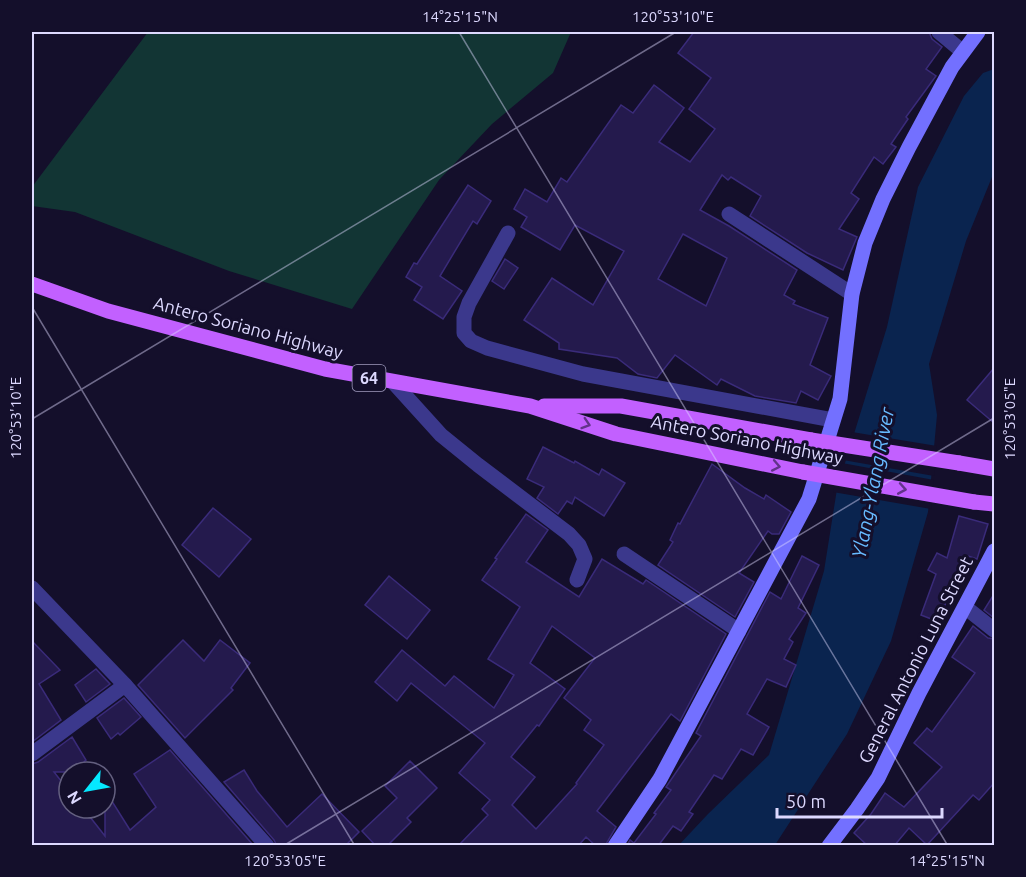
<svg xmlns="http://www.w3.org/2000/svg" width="1026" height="877" font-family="Ubuntu,sans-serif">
	<rect width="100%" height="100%" fill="#140f2b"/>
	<path fill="#123534" d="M148 32H571L553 73 492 124 439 180 352 309 229 271 75 212 32 206V187Z"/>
	<path fill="#0a244f" d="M994 69V172L966 241 929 364 937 415 928 512 891 641 847 734 775 845 678 846 708 814 769 755 824 571 837 489 887 327 918 187 964 96 983 73Z"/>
	<g fill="#140f2b">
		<path d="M852 432 937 446 934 476 843 460Z"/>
		<path d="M842 463 934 480 931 509 833 492Z"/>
	</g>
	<g fill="#241a4d" stroke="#3a2b7a" stroke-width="1.5" fill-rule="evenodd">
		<path d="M694 32H929L932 39 942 47 926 69 936 76 906 117 908 119 891 144 896 147 883 164 874 157 851 193 859 199 839 229 857 237 843 270 807 253 750 216 761 196 731 177 728 180 722 175 700 210 729 226 797 270 784 295 795 301 793 304 828 318 810 365 831 376 818 400 801 391 796 403 755 396 721 379 717 385 675 355 657 378 638 374 617 358 559 349V343L524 320 552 278 593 305 624 251 575 225 560 250 521 227 527 217 514 209 525 189 547 202 561 178 567 182 621 105 633 113 654 85 684 108 659 142 690 162 715 129 689 109 711 78 678 53ZM683 234 727 258 706 306 658 279Z"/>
		<path d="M468 185 491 201 477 224 473 221 440 276 462 291 443 319 414 300 422 287 406 277 414 263 417 264Z"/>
		<path d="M505 259 518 268 504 289 492 281Z"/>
		<path d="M994 368V423L967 400Z"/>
		<path d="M543 447 574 463 575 461 599 475 602 469 625 483 604 516 575 497 572 504 567 501 558 514 537 498 544 487 527 479Z"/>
		<path d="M712 464 745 488 764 499 766 495 791 512 779 534H772L768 531 739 573 754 582 735 617 658 565 673 542 670 540 678 523 680 524Z"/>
		<path d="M213 508 251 539 219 577 182 545Z"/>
		<path d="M526 514 548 530 526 562 579 597 602 559 643 584 646 580 726 634 680 721 671 714 597 811 616 827 605 846H596L586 837 578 846H458L488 815 482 809 490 800 459 773 485 743 411 683 397 701 375 682 402 650 445 686 454 676 494 708 514 675 488 659 520 607 482 580 497 559 495 558ZM552 626 595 658 564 698 591 720 584 730 604 745 576 783 577 784 536 829 512 805 535 777 511 757 537 725 539 726 565 689 530 663Z"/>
		<path d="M959 516 988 524 977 559 968 556 950 591 939 622 921 615 936 574 928 570 937 553 947 558Z"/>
		<path d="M802 556 819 565 798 608 806 613 789 639 793 642 784 659 796 665 786 687 767 679 747 714 769 727 753 755 741 749 722 779 714 775 689 812 693 814 681 831 673 826 658 846H627L630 840 634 843 656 814 654 813 671 790 666 787 701 736 696 733 770 592 781 599Z"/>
		<path d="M389 576 430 610 407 639 365 605Z"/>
		<path d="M994 594V618L984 610Z"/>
		<path d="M973 626 988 638 994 639V783L979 800 973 795 927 845 909 828 894 846H868L854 833 871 814 885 793 904 807 942 767 914 743 927 728 932 732 975 673 952 657Z"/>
		<path d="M183 640 204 661 220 640 250 663 231 688 233 690 185 738 138 685Z"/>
		<path d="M32 641 60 670 39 684 61 720 32 742Z"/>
		<path d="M96 669 110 684 86 702 75 685Z"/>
		<path d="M124 698 141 717 120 735 118 733 111 739 97 718Z"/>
		<path d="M72 737 86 760 73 772H54L69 791V808H83L105 836V790L130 830 156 807 134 774 170 750 254 846H32V764L38 762Z"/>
		<path d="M410 761 437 788 407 818 411 822 387 846H376L362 831 397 798 385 786Z"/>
		<path d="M244 770 257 791 287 827 322 794 359 832 345 846H277L274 840 224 782Z"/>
	</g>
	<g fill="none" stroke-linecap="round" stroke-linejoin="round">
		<g stroke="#3b388c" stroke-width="15">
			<path d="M939 32 963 52"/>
			<path d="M729 214 852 294"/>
			<path d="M508 233 469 303 464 317V333L471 341 487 348 583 374 833 420"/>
			<path d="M393 382 441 435 478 465 569 534 579 545 585 559 577 580"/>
			<path d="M624 554 739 631"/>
			<path d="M32 588 125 685 267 846"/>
			<path d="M965 607 994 630"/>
			<path d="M32 754 125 685"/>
		</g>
		<g stroke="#7370ff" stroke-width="15">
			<path d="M615 846 660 779 809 499 840 399 852 294 865 243 883 199 909 147 952 67 978 32"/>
			<path d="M829 846 857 809 878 778 919 693 994 551"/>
		</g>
		<g stroke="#c260ff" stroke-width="15">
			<path d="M32 284 108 311 325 369 530 406 616 434 803 472"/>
			<path d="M544 406H621L811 440"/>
			<path d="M959 463 994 469"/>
			<path d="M974 502 994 504"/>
		</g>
		<g stroke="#c260ff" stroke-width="15">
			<path d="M811 440 959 463"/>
			<path d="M803 472 974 502"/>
		</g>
	</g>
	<defs><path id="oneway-chevron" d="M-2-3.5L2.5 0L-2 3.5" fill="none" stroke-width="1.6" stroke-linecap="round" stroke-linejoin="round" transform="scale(1.5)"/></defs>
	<g stroke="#62338a">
		<use href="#oneway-chevron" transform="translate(586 424) rotate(18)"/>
		<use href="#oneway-chevron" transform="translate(776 466) rotate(11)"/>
		<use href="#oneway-chevron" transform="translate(902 489) rotate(10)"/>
	</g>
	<path fill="none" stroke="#ddd9ff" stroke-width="1.5" stroke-opacity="0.45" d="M459 32 948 846M32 307 355 846M32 419 676 32M283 846 994 418"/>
	<g text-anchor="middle" stroke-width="6" stroke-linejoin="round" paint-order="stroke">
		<rect fill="#140f2b" stroke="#a19cbf" stroke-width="1.5" x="352.5" y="365" width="33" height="26" rx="4.5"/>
		<g font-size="16" font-weight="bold" fill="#ddd9ff">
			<text x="369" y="384">64</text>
		</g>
		<g font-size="18" fill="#ddd9ff" stroke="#140f2b">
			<text transform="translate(248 328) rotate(15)" y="6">Antero Soriano Highway</text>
			<text transform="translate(747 440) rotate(11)" y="6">Antero Soriano Highway</text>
			<text transform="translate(916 660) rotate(-63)" y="6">General Antonio Luna Street</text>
		</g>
		<g font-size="20" font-style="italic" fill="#67baff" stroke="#140f2b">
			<text transform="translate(873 483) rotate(-79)" y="7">Ylang-Ylang River</text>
		</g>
	</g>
	<rect width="1026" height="877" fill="none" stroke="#140f2b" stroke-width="66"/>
	<g transform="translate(87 790) rotate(239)"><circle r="28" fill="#140f2b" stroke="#646080" stroke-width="1.5"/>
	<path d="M0-4.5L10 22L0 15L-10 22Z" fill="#05e8ff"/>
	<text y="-9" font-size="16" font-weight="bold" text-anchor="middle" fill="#ddd9ff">N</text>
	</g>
	<path d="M777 808v9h165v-9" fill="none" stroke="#ddd9ff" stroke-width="3"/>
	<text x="786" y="808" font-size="18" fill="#ddd9ff" stroke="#140f2b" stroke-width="4.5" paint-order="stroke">50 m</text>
	<rect x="33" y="33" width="960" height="811" fill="none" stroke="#ddd9ff" stroke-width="2"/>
	<g font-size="15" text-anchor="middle" fill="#ddd9ff">
		<text x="460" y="22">14°25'15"N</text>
		<text x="673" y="22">120°53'10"E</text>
		<text transform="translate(16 418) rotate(-90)" y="5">120°53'10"E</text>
		<text transform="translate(1010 419) rotate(-90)" y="5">120°53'05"E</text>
		<text x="285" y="866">120°53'05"E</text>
		<text x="947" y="866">14°25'15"N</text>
	</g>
</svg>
